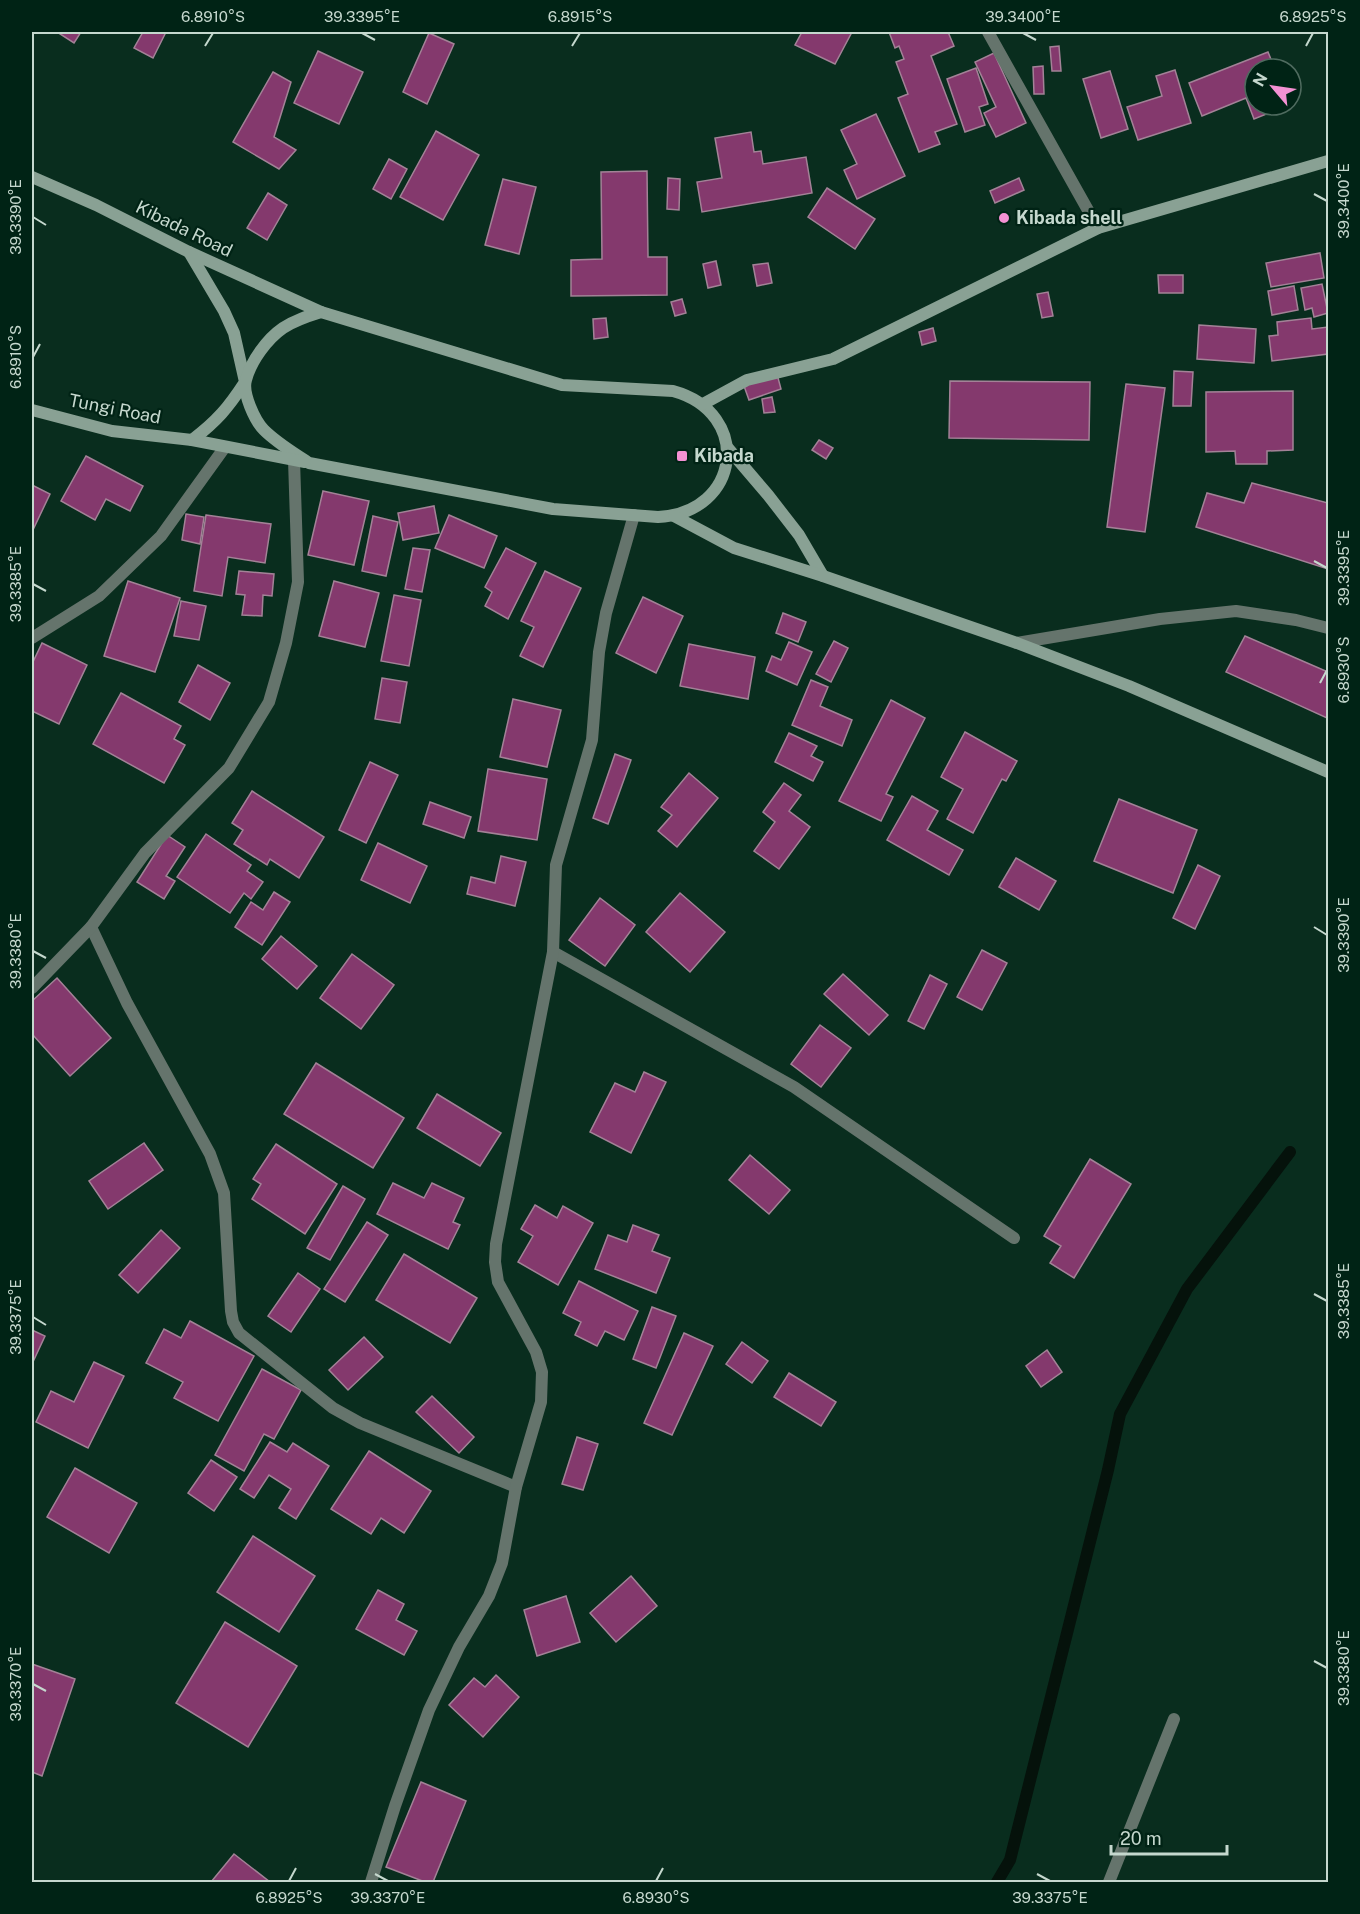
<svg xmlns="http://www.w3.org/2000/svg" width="1360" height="1914" font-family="'Public Sans',sans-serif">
	<rect width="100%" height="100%" fill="#092d1e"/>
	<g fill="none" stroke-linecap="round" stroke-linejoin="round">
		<path stroke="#05120b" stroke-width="12" d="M997 1882 1010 1860 1108 1470 1120 1414 1187 1289 1290 1152"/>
	</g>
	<g fill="#84396d" stroke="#a38297" stroke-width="1.5">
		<path d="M57 32H81L74 43Z"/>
		<path d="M143 32H166L153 58 134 48Z"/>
		<path d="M802 32H852L835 64 795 45Z"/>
		<path d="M889 32H948L954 46 931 56 957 124 935 132 940 144 919 152 898 98 908 94 896 62 904 59 899 46 895 48Z"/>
		<path d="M429 33 454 44 427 104 403 92Z"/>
		<path d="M1059 46 1061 71H1052L1050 47Z"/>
		<path d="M318 51 363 72 339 124 294 103Z"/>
		<path d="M1268 52 1275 69H1255V105H1289L1254 119 1246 98 1202 116 1189 83Z"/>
		<path d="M994 53 1026 123 996 137 984 113 996 107 975 62Z"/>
		<path d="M1043 66 1044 94H1034L1033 67Z"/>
		<path d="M976 68 988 104 979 107 985 125 965 132 947 79Z"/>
		<path d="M1175 70 1191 123 1138 140 1127 107 1162 96 1156 76Z"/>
		<path d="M1110 71 1128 129 1101 138 1083 79Z"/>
		<path d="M273 72 291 82 274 137 296 150 279 169 233 142Z"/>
		<path d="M876 114 905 176 857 199 844 170 857 164 841 130Z"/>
		<path d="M436 131 479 155 443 220 400 197Z"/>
		<path d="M751 132 754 152 761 151 763 164 806 157 812 193 702 212 697 182 722 178 715 138Z"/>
		<path d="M389 159 407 169 391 199 373 189Z"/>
		<path d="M647 171 648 257H667V295L571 296V260L602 259 601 172Z"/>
		<path d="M668 178 680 179 679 210 667 209Z"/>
		<path d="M1019 178 1024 190 995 203 990 191Z"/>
		<path d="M503 179 536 187 519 254 485 245Z"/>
		<path d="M827 188 875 219 855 249 808 217Z"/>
		<path d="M268 193 287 205 267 240 247 228Z"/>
		<path d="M1320 253 1324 278 1271 287 1266 263Z"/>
		<path d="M716 261 721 285 708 288 703 264Z"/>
		<path d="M768 263 772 283 757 286 753 265Z"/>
		<path d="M1158 275H1183V293H1159Z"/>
		<path d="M1322 284 1328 313 1314 317 1312 308 1305 310 1301 288Z"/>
		<path d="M1294 286 1298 310 1272 315 1268 291Z"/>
		<path d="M1048 292 1053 316 1042 318 1037 294Z"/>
		<path d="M682 299 686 313 675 316 671 302Z"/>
		<path d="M606 318 608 337 594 339 593 319Z"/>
		<path d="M1311 318 1312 329 1328 327V354L1272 361 1269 336 1278 335 1277 322Z"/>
		<path d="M1199 325 1256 329 1254 363 1197 359Z"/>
		<path d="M933 328 936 341 922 345 919 332Z"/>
		<path d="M1174 371 1193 372 1191 406H1173Z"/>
		<path d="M777 374 781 389 749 400 744 386Z"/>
		<path d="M950 381 1090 382 1089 440 949 438Z"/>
		<path d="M1126 384 1165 388 1145 532 1107 527Z"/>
		<path d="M1293 391V450L1267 451V464H1236L1235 451 1206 452V392Z"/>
		<path d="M772 397 775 412 764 413 762 399Z"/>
		<path d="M819 440 833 448 826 459 812 450Z"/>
		<path d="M86 456 143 486 130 511 106 499 95 520 61 501Z"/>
		<path d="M1252 483 1328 503V569L1196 527 1207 493 1244 503Z"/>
		<path d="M32 485 50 494 32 532Z"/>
		<path d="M323 491 369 501 354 565 308 555Z"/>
		<path d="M434 506 439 533 403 540 398 513Z"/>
		<path d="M186 514 204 517 200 544 182 540Z"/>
		<path d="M206 515 271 524 265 563 228 557 222 596 194 591Z"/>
		<path d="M449 515 497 536 484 568 435 548Z"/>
		<path d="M373 516 398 522 386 576 362 571Z"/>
		<path d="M413 548 430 550 422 592 405 589Z"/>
		<path d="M506 548 536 563 508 619 485 606 492 592 485 587Z"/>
		<path d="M239 571 274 574 272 596 263 595 262 616 242 615 245 595 236 594Z"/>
		<path d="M545 571 581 588 543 667 520 656 534 627 521 621Z"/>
		<path d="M128 581 180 598 155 672 104 656Z"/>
		<path d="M334 581 379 593 365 647 319 636Z"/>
		<path d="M394 595 421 600 409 666 381 661Z"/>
		<path d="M643 597 683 616 656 673 616 653Z"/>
		<path d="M181 601 206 606 199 640 174 636Z"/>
		<path d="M783 613 806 622 798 642 776 633Z"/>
		<path d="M1245 636 1328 672V714L1327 718 1226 672Z"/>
		<path d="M834 641 848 648 831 682 816 674Z"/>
		<path d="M789 642 812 652 797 685 766 671 772 656 781 660Z"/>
		<path d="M42 643 87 665 59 724 32 711V664Z"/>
		<path d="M689 644 755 657 748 699 680 686Z"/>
		<path d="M198 665 230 683 210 720 179 702Z"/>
		<path d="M382 678 407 682 400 723 375 719Z"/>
		<path d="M811 680 828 687 820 706 852 720 842 746 792 725Z"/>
		<path d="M121 693 181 726 174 739 185 745 164 783 93 744Z"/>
		<path d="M513 699 561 710 547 767 500 757Z"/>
		<path d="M891 700 925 718 886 794 893 797 881 821 839 801Z"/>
		<path d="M965 732 1017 761 1006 781 1002 779 973 833 947 819 963 789 941 777Z"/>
		<path d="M789 733 817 746 811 756 823 762 813 781 775 762Z"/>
		<path d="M615 754 631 760 608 824 593 818Z"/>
		<path d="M370 762 398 775 366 843 339 830Z"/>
		<path d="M488 769 547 779 537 840 478 831Z"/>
		<path d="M689 773 718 798 677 847 658 831 672 815 661 807Z"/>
		<path d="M784 783 801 795 789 811 810 827 779 869 754 851 775 822 763 812Z"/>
		<path d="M252 791 324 837 299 878 270 859 267 865 234 844 243 830 232 823Z"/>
		<path d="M912 796 938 811 927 830 963 850 949 875 887 840Z"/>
		<path d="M1119 799 1197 830 1173 893 1094 861Z"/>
		<path d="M430 802 471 817 464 838 423 824Z"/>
		<path d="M206 834 251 865 247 871 263 882 251 899 244 893 230 913 177 877Z"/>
		<path d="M167 835 185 847 166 876 175 881 164 899 137 882Z"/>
		<path d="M378 843 427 866 410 903 361 880Z"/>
		<path d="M501 856 526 862 515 906 467 894 471 877 495 883Z"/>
		<path d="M1016 858 1056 881 1039 910 999 887Z"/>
		<path d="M1198 865 1220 876 1195 929 1173 918Z"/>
		<path d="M274 892 290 902 262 945 235 927 251 902 263 910Z"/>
		<path d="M680 893 725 932 690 972 646 932Z"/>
		<path d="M600 898 635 925 605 966 569 940Z"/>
		<path d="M281 936 317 966 297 989 262 959Z"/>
		<path d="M982 950 1007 963 982 1010 957 997Z"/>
		<path d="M352 954 394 985 361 1029 320 998Z"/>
		<path d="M843 974 888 1015 869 1035 824 994Z"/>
		<path d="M930 975 947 984 924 1029 908 1021Z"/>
		<path d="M57 978 111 1038 70 1076 32 1034V1001Z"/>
		<path d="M820 1025 851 1048 821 1087 791 1064Z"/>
		<path d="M316 1063 404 1118 373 1168 284 1114Z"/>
		<path d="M644 1072 666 1082 631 1153 590 1132 615 1083 635 1092Z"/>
		<path d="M437 1094 501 1133 480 1166 417 1128Z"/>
		<path d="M144 1143 163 1170 108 1209 89 1181Z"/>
		<path d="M276 1144 337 1184 305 1234 252 1199 261 1184 253 1179Z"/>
		<path d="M750 1155 790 1190 769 1214 729 1180Z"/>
		<path d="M1090 1159 1131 1184 1074 1278 1050 1263 1061 1246 1044 1236Z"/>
		<path d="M393 1183 424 1198 432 1183 464 1198 453 1222 460 1225 448 1249 377 1214Z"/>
		<path d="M343 1186 365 1199 330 1260 307 1248Z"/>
		<path d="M535 1205 557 1218 563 1206 593 1223 558 1285 518 1262 533 1236 521 1229Z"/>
		<path d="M367 1222 388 1235 345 1302 324 1289Z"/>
		<path d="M633 1225 659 1235 652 1251 670 1258 656 1293 595 1269 608 1235 627 1242Z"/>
		<path d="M161 1230 180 1248 138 1293 119 1275Z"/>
		<path d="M404 1254 477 1298 450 1343 376 1300Z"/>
		<path d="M298 1273 320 1289 291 1332 268 1316Z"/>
		<path d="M579 1281 638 1311 624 1340 605 1331 597 1346 575 1335 581 1322 563 1313Z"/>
		<path d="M652 1307 676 1316 656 1368 633 1359Z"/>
		<path d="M190 1321 254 1356 218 1421 174 1398 183 1382 146 1363 164 1329 181 1338Z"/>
		<path d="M32 1330 45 1336 32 1364Z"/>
		<path d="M684 1333 713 1346 672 1435 644 1423Z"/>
		<path d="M364 1337 383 1357 348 1390 329 1370Z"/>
		<path d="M742 1342 768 1361 752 1383 726 1364Z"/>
		<path d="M1047 1350 1062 1372 1041 1387 1026 1366Z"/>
		<path d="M94 1362 124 1376 88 1448 36 1422 51 1391 74 1402Z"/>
		<path d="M262 1369 301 1390 274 1439 264 1434 244 1471 215 1455Z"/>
		<path d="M789 1373 836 1402 821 1426 774 1397Z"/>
		<path d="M432 1396 474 1437 459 1453 416 1412Z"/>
		<path d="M577 1437 598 1444 583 1490 562 1484Z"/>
		<path d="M270 1442 287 1452 293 1443 329 1466 296 1519 279 1508 291 1489 269 1475 254 1498 240 1489Z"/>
		<path d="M369 1451 431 1491 404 1533 381 1518 371 1534 331 1509Z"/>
		<path d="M211 1460 237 1477 214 1511 188 1493Z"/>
		<path d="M75 1468 137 1503 109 1553 47 1517Z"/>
		<path d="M253 1536 315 1576 279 1632 217 1592Z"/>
		<path d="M631 1576 657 1606 616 1642 590 1613Z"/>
		<path d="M378 1590 404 1604 396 1620 417 1631 404 1655 356 1629Z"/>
		<path d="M566 1596 580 1642 537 1656 524 1610Z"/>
		<path d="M225 1622 297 1666 248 1747 176 1703Z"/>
		<path d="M32 1664 75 1679 42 1776 32 1772Z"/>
		<path d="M496 1675 519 1697 483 1737 449 1705 474 1678 485 1687Z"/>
		<path d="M421 1782 466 1801 433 1882H425L386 1867Z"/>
		<path d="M234 1854 270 1882H211Z"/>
	</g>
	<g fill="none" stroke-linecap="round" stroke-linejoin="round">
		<g stroke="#65746c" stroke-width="12">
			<path d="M988 32 1098 228"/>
			<path d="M32 638 99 596 161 536 225 447"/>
			<path d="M1017 643 1160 619 1236 611 1296 620 1328 628"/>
			<path d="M91 927 127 1003 210 1154 224 1193 231 1311 233 1322 239 1333 333 1408 360 1423 516 1487"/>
			<path d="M553 952 794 1087 1014 1238"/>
			<path d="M32 988 91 927 145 853 229 768 269 702 286 643 298 582 294 460"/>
			<path d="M371 1882 395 1806 429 1710 459 1647 489 1596 502 1563 516 1487 541 1402 542 1372 536 1352 498 1282 495 1262 496 1244 553 952 556 865 592 740 599 652 606 613 634 515"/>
			<path d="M1109 1882 1174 1719"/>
		</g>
		<g stroke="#89a194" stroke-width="12">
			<path d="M32 177 96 205 189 252 321 312"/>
			<path d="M189 252 224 311 234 333 245 382C228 408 217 421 192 440"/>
			<path d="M321 312 562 385 673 391C753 413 741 513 658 517L553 509 309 463C294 453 277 443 264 430 255 421 242 393 246 380 251 361 267 339 283 328 295 320 308 316 321 312Z"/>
			<path d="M703 404 747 380 833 359 1098 228 1328 161"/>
			<path d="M32 410 112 431 192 440 305 462"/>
			<path d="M727 447 768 495 799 535 823 576"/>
			<path d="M674 516 734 548 823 576 1017 643 1129 686 1328 772"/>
		</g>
	</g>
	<path fill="none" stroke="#c5d8ce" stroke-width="2" d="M362 33 375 40M1023 33 1036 40M205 46 213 33M572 46 580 33M1306 46 1313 33M1314 194 1327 201M33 217 46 225M33 357 40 344M1314 561 1327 568M33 584 46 591M1320 683 1327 670M1314 927 1327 935M33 951 46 958M1314 1294 1327 1301M33 1317 46 1325M1314 1661 1327 1668M33 1684 46 1691M375 1874 388 1881M1037 1874 1050 1881M289 1881 296 1868M656 1881 663 1868"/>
	<g fill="#f491d3" stroke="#002315" stroke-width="2">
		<circle cx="1004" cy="218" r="6"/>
		<rect x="676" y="450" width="12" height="12" rx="3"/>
	</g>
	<g text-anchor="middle" stroke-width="4.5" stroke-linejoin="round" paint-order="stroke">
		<g font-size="18" font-weight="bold" fill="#c5d8ce" stroke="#002315" text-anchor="start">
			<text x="1016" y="224">Kibada shell</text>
			<text x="694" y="462">Kibada</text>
		</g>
		<g font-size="18" fill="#c5d8ce" stroke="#002315">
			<text transform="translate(184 229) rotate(26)" y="6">Kibada Road</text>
			<text transform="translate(115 409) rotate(11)" y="6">Tungi Road</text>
		</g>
	</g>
	<rect width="1360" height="1914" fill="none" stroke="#002315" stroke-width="66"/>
	<g transform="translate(1273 87) rotate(299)"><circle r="28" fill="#002315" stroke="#4f6b5f" stroke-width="1.5"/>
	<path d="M0-4.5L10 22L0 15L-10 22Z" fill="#f491d3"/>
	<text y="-9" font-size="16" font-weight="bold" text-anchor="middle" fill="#c5d8ce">N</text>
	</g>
	<path d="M1111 1845v9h116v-9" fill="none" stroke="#c5d8ce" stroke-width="3"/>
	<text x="1120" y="1845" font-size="18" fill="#c5d8ce" stroke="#002315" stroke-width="4.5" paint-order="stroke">20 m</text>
	<rect x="33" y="33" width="1294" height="1848" fill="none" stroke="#c5d8ce" stroke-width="2"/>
	<g font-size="15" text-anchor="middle" fill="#c5d8ce">
		<text x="213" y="22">6.8910°S</text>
		<text x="362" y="22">39.3395°E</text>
		<text x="580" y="22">6.8915°S</text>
		<text x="1023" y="22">39.3400°E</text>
		<text x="1313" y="22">6.8925°S</text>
		<text transform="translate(1344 201) rotate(-90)" y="5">39.3400°E</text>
		<text transform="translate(16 217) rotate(-90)" y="5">39.3390°E</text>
		<text transform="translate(16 357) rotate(-90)" y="5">6.8910°S</text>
		<text transform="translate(1344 568) rotate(-90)" y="5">39.3395°E</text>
		<text transform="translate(16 584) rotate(-90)" y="5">39.3385°E</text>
		<text transform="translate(1344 670) rotate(-90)" y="5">6.8930°S</text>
		<text transform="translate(1344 935) rotate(-90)" y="5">39.3390°E</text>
		<text transform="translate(16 951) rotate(-90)" y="5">39.3380°E</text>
		<text transform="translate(1344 1301) rotate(-90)" y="5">39.3385°E</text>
		<text transform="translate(16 1317) rotate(-90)" y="5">39.3375°E</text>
		<text transform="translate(1344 1668) rotate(-90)" y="5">39.3380°E</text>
		<text transform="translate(16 1684) rotate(-90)" y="5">39.3370°E</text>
		<text x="289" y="1903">6.8925°S</text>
		<text x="388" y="1903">39.3370°E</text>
		<text x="656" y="1903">6.8930°S</text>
		<text x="1050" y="1903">39.3375°E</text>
	</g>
</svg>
